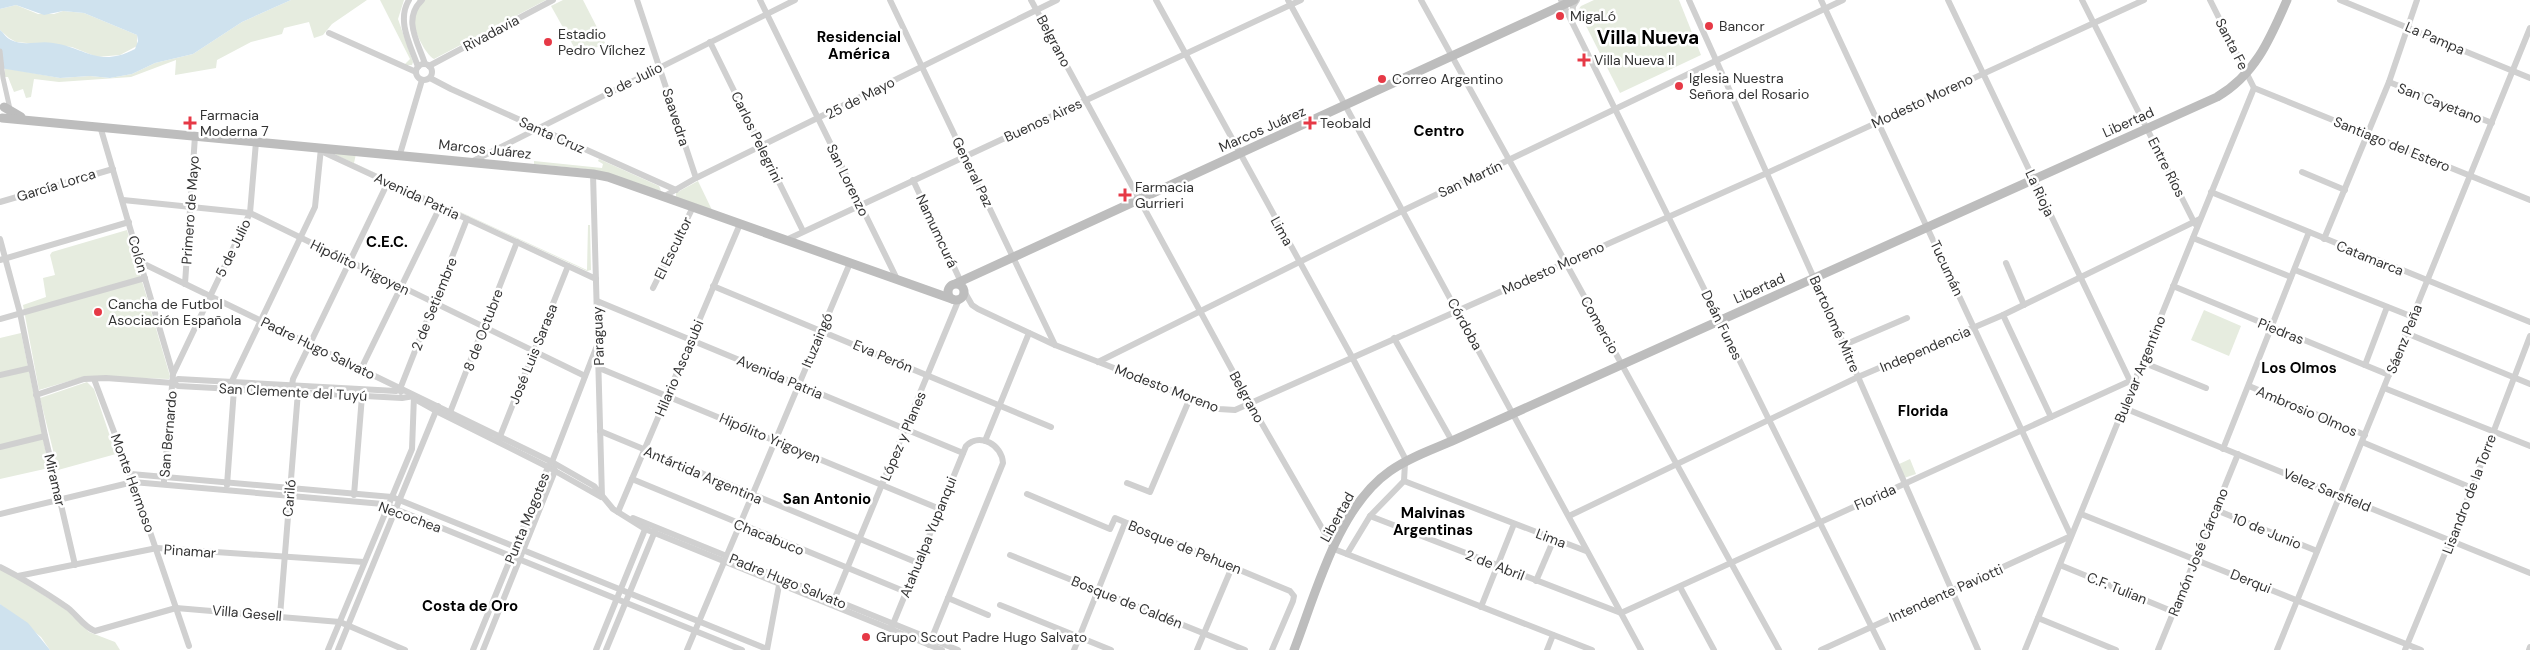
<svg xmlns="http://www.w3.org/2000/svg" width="2530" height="650" font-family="'DM Sans',sans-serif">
	<rect width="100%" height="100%" fill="#fff"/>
	<g fill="#e6ecdf">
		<path d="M291 0H367L332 24 323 35 314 38 309 22 284 28 282 34 251 42 217 60 216 68 175 75 176 60 131 77 59 82 34 79 31 97 26 98 23 89 14 92 8 77H5V68L60 78 90 76 110 78 132 74 155 63 193 54 242 22Z"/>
		<path d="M380 0H404L398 19 413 62 412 65H404L410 59Z"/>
		<path d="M417 0H546L434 59C425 54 412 28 414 16 415 12 418 8 421 5Z"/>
		<path d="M563 0H583L605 43 579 56 551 6Z"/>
		<path d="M1594 0H1679L1701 55 1620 93 1578 10 1581 6Z"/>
		<path d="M16 5 38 14H54L63 11 84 13 137 35V46L120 55 97 57 72 47 16 42 9 38 0 30V9Z"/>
		<path d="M334 152 356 154 354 163 587 270 588 225H590L591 270 587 271 334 154Z"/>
		<path d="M599 159 659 186 661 191 586 169 534 164V161L602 168 603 164 598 161Z"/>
		<path d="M698 181 712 210 676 197V193Z"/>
		<path d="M127 230 170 376 169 379 86 376 39 390 23 305 46 297 43 278 55 275 50 255 52 252Z"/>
		<path d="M2204 310 2241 326 2229 356 2191 340Z"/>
		<path d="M21 333 49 468 0 479V338Z"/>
		<path d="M87 382 94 389 116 454 58 470 40 398Z"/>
		<path d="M1910 459 1916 474 1904 478 1897 465Z"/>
		<path d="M0 569 22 581 74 615 89 632 115 642 120 650H50L41 637 0 604Z"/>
	</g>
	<g fill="#cfe2ee">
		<path d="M0 0H291L242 22 193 54 155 63 132 74 110 78 90 76 60 78 0 68V30C4 33 6 38 11 40 25 47 39 40 53 43 87 48 98 68 135 49L138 41 137 35 84 13 63 11 44 15 16 5 0 9Z"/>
		<path d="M0 604 28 623 50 650H0Z"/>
	</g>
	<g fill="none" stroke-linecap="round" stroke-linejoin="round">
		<path stroke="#d0d0d0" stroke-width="5" d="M0 51 3 78 10 109"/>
		<g stroke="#d0d0d0" stroke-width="6">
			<path d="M409 0C396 21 411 46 418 67"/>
			<path d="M422 0C402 19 418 42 425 64"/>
			<path d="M637 0 696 178"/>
			<path d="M760 0 897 279"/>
			<path d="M890 0 1055 345"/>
			<path d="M1031 0 1250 403 1334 549 1592 650"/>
			<path d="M1156 0 1352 357 1407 462"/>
			<path d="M1288 0 1641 650"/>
			<path d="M1421 0 1779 650"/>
			<path d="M1561 0 1883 650"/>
			<path d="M1689 0 1844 345 1978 650"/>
			<path d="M1948 0 2132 385"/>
			<path d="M2082 0 2195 224"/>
			<path d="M2210 0 2254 88"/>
			<path d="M2340 0 2530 78"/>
			<path d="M1572 20 1573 6 1577 0"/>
			<path d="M329 33 416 72"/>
			<path d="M710 42 803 231"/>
			<circle cx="424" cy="72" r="8"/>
			<path d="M429 66 553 0"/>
			<path d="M430 78 451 89 676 190"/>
			<path d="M2389 82 2492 123"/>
			<path d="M2254 88 2530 200"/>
			<path d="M100 126 173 374 164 481"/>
			<path d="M321 151 596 279"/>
			<path d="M400 154 422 80"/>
			<path d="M471 162 795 0"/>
			<path d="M2302 172 2345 190"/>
			<path d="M593 174 602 497"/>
			<path d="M913 180 961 282"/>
			<path d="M2211 192 2530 322"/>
			<path d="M663 197 696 178 1057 0"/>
			<path d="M123 200 250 213 585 376"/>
			<path d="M0 202 113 169"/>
			<path d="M2193 238 2291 277"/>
			<path d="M0 239 20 313 45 436 75 565"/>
			<path d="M2324 239 2389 82 2417 0"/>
			<path d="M786 240 1301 0"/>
			<path d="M0 260 129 222"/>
			<path d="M140 262 552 462 594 486 613 509 645 529 942 650"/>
			<path d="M2006 263 2024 305"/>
			<path d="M2295 270 2413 317"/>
			<path d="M185 284 195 136"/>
			<path d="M713 286 1051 427"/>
			<path d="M2173 286 2389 375"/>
			<path d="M653 288 693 207"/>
			<path d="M964 291 972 305 978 309 1055 345 1219 409 1235 410 1767 173 2144 0"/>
			<path d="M597 301 963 453"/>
			<path d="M2003 315 2051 417"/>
			<path d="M0 319 145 278"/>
			<path d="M2406 333 2530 384"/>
			<path d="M1394 338 1452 441"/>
			<path d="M1844 345 1907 318"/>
			<path d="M1098 362 1402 211 1843 0"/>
			<path d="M2142 362 2206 388"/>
			<path d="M2365 365 2387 307"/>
			<path d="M599 368 940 509"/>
			<path d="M361 369 440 207"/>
			<path d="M173 374 250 213 256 142"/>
			<path d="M0 375 31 368"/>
			<path d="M94 379 133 482 189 646"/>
			<path d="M173 383 178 379 396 391 400 389"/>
			<path d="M2249 386 2365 435"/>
			<path d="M2384 388 2530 446"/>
			<path d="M401 392 400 389 467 219"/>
			<path d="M36 395 84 379 106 378 173 383 178 386 402 398 414 396"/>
			<path d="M414 396 418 401 436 411 548 467 601 497"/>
			<path d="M2124 408 2530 573"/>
			<path d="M449 415 517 242"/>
			<path d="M600 431 918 563"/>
			<path d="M499 439 568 266"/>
			<path d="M985 441 1029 333"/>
			<path d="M2362 442 2472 488"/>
			<path d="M0 447 45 436"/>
			<path d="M2223 449 2309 232"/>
			<path d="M131 474 392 497 767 649"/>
			<path d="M632 479 906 592"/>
			<path d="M1404 481 1586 551"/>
			<path d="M1404 481 1405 463"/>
			<path d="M1127 483 1150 492 1190 398"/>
			<path d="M227 485 234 389 231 383 315 207 321 148"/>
			<path d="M1027 494 1110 529 1115 518 1290 591 1294 596 1293 601 1272 650"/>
			<path d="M354 495 362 396"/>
			<path d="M2216 510 2317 551"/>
			<path d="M618 512 740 224"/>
			<path d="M0 514 133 482 383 504 742 650"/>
			<path d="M2081 514 2421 650"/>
			<path d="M1370 516 1621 613 2130 381"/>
			<path d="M1569 516 1858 377 2003 315 2200 219"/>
			<path d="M633 518 958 650"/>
			<path d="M1347 554 1370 516 1404 481"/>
			<path d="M1010 555 1245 650"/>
			<path d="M2060 565 2174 612"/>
			<path d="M0 567C24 579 46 593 68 608 77 615 84 627 95 631L176 608 340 622 405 650"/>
			<path d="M18 576 157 548 364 562"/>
			<path d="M1536 581 1554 539"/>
			<path d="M1680 587 1714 650"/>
			<path d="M948 598 988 615"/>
			<path d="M834 600 959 299"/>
			<path d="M1000 605 1111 650"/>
			<path d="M1481 607 1514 524"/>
			<path d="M280 616 298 392 292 385 293 379 388 182"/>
			<path d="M2038 618 2116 650"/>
			<path d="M891 629 966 446C980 432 1002 445 1003 463L929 645"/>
			<path d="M328 650 412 449 414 396"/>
			<path d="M338 650 438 406"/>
			<path d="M473 650 548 467 552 462 598 343"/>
			<path d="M483 650 555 471 554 468"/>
			<path d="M596 650 646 527"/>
			<path d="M606 650 655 531"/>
			<path d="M687 650 850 263"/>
			<path d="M767 650 780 580"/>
			<path d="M1074 650 1125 523"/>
			<path d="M1197 650 1232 567"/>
			<path d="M1547 650 1553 635"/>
			<path d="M1821 650 2071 536 1821 0"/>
			<path d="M2025 650 2254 88"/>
			<path d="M2158 650 2238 454"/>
			<path d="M2277 650 2530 28"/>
			<path d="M2405 650 2472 488 2530 336"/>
			<path d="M2529 650 2530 647"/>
		</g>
		<g stroke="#bdbdbd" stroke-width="9">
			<path d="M4 107 21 117"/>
			<path d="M2 118 593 174 608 177 952 299"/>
			<path d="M957 283 1574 0"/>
			<circle cx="956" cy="292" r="8"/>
			<path d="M1294 650C1316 593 1338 507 1390 471 1408 458 1431 450 1452 441L2217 97C2255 75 2270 39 2287 0"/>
		</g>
	</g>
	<g fill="#e63946" stroke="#fff" stroke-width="2">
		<circle cx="1560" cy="16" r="5"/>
		<circle cx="1709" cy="26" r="5"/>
		<circle cx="548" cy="42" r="5"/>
		<path d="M1581.5 52.5h5v5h5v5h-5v5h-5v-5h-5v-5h5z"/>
		<circle cx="1382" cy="79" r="5"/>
		<circle cx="1679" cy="86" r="5"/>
		<path d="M187.5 115.5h5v5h5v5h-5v5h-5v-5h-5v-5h5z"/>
		<path d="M1307.5 115.5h5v5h5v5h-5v5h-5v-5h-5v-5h5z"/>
		<path d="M1122.5 187.5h5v5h5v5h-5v5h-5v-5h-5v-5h5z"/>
		<circle cx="98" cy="312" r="5"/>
		<circle cx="866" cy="637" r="5"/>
	</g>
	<g text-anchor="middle" stroke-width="5" stroke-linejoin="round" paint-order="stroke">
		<g font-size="14" fill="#333" stroke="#fff" text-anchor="start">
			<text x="1570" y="21">MigaLó</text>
			<text x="1719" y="31">Bancor</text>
			<text x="558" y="39">Estadio<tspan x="558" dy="16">Pedro Vílchez</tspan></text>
			<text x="1594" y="65">Villa Nueva II</text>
			<text x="1689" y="83">Iglesia Nuestra<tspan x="1689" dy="16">Señora del Rosario</tspan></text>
			<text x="1392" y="84">Correo Argentino</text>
			<text x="200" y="120">Farmacia<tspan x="200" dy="16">Moderna 7</tspan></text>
			<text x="1320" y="128">Teobald</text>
			<text x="1135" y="192">Farmacia<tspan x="1135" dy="16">Gurrieri</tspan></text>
			<text x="108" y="309">Cancha de Futbol<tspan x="108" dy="16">Asociación Española</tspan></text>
			<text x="876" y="642">Grupo Scout Padre Hugo Salvato</text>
		</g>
		<g font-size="14" fill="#333" stroke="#fff">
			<text transform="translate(491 33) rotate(-28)" y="5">Rivadavia</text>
			<text transform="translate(2435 38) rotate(23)" y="5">La Pampa</text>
			<text transform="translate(1054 41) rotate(62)" y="5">Belgrano</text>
			<text transform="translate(2232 44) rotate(63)" y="5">Santa Fe</text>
			<text transform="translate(633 80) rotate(-26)" y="5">9 de Julio</text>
			<text transform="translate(860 98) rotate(-27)" y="5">25 de Mayo</text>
			<text transform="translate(1922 101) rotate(-25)" y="5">Modesto Moreno</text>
			<text transform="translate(2440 103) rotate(21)" y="5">San Cayetano</text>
			<text transform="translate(676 117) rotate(72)" y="5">Saavedra</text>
			<text transform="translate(1043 120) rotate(-25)" y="5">Buenos Aires</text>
			<text transform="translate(2128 122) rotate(-24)" y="5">Libertad</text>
			<text transform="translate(1262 129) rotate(-24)" y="5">Marcos Juárez</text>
			<text transform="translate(552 135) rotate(24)" y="5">Santa Cruz</text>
			<text transform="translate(757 137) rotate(64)" y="5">Carlos Pelegrini</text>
			<text transform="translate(2392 144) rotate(22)" y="5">Santiago del Estero</text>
			<text transform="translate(485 149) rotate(6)" y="5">Marcos Juárez</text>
			<text transform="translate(2167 167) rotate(63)" y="5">Entre Ríos</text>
			<text transform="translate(973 172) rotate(64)" y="5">General Paz</text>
			<text transform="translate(1470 179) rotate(-25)" y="5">San Martín</text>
			<text transform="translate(848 180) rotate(64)" y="5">San Lorenzo</text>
			<text transform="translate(56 185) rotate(-17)" y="5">García Lorca</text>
			<text transform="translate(2040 193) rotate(65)" y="5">La Rioja</text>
			<text transform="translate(417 196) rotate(25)" y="5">Avenida Patria</text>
			<text transform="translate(190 210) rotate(-86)" y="5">Primero de Mayo</text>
			<text transform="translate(937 231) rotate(65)" y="5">Namumcurá</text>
			<text transform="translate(1282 231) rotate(61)" y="5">Lima</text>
			<text transform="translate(233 248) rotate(-64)" y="5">5 de Julio</text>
			<text transform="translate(673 248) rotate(-64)" y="5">El Escultor</text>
			<text transform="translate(138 254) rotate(74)" y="5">Colón</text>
			<text transform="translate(2370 258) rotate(22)" y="5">Catamarca</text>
			<text transform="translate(360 267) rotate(26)" y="5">Hipólito Yrigoyen</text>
			<text transform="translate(1553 268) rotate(-24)" y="5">Modesto Moreno</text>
			<text transform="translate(1947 268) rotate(65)" y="5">Tucumán</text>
			<text transform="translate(1759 288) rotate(-24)" y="5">Libertad</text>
			<text transform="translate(434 304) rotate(-68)" y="5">2 de Setiembre</text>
			<text transform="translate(1465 324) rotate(61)" y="5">Córdoba</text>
			<text transform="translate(1835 324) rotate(66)" y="5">Bartolomé Mitre</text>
			<text transform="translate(1600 325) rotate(61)" y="5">Comercio</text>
			<text transform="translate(1722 325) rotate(64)" y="5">Deán Funes</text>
			<text transform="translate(483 330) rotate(-69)" y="5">8 de Octubre</text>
			<text transform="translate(2281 331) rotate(22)" y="5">Piedras</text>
			<text transform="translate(598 336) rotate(-92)" y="5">Paraguay</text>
			<text transform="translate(2404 339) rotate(-68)" y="5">Sáenz Peña</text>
			<text transform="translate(817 340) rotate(-67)" y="5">Ituzaingó</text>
			<text transform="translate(318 348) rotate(26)" y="5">Padre Hugo Salvato</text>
			<text transform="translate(1925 349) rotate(-23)" y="5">Independencia</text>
			<text transform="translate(533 354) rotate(-68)" y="5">José Luis Sarasa</text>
			<text transform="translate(883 356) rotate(23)" y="5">Eva Perón</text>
			<text transform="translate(679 368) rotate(-67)" y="5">Hilario Ascasubi</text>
			<text transform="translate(2140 369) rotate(-68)" y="5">Bulevar Argentino</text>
			<text transform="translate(780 377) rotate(23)" y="5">Avenida Patria</text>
			<text transform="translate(1167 388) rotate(21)" y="5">Modesto Moreno</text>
			<text transform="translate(293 392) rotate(3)" y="5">San Clemente del Tuyú</text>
			<text transform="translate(1247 397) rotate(61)" y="5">Belgrano</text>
			<text transform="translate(2307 411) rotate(23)" y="5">Ambrosio Olmos</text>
			<text transform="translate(168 434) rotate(-85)" y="5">San Bernardo</text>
			<text transform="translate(903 436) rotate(-67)" y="5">López y Planes</text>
			<text transform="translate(770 438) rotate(23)" y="5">Hipólito Yrigoyen</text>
			<text transform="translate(703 475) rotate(23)" y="5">Antártida Argentina</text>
			<text transform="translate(55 480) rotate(77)" y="5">Miramar</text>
			<text transform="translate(133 483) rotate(70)" y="5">Monte Hermoso</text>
			<text transform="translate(2327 490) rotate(22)" y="5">Velez Sarsfield</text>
			<text transform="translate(2469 494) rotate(-69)" y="5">Lisandro de la Torre</text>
			<text transform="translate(1875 497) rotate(-24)" y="5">Florida</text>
			<text transform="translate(289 498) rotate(-85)" y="5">Cariló</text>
			<text transform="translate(410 517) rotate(20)" y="5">Necochea</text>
			<text transform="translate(1337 517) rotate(-61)" y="5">Libertad</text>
			<text transform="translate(527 518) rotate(-68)" y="5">Punta Mogotes</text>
			<text transform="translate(2267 531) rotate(22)" y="5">10 de Junio</text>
			<text transform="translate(769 537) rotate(22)" y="5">Chacabuco</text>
			<text transform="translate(928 537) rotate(-68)" y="5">Atahualpa Yupanqui</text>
			<text transform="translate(1551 538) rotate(21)" y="5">Lima</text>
			<text transform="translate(1185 547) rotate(22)" y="5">Bosque de Pehuen</text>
			<text transform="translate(190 551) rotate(4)" y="5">Pinamar</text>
			<text transform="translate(2198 552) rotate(-68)" y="5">Ramón José Cárcano</text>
			<text transform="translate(1495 565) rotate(21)" y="5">2 de Abril</text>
			<text transform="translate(788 581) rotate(22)" y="5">Padre Hugo Salvato</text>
			<text transform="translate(2251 581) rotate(22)" y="5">Derqui</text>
			<text transform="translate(2117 588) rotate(22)" y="5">C.F. Tulian</text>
			<text transform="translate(1946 593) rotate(-24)" y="5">Intendente Paviotti</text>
			<text transform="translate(1127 602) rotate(22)" y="5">Bosque de Caldén</text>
			<text transform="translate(247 613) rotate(5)" y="5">Villa Gesell</text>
		</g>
		<g font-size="15" font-weight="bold" fill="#000" stroke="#fff">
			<text x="859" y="42">Residencial<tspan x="859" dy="17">América</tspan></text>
			<text x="1439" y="136">Centro</text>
			<text x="387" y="247">C.E.C.</text>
			<text x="2299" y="373">Los Olmos</text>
			<text x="1923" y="416">Florida</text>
			<text x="827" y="504">San Antonio</text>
			<text x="1433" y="518">Malvinas<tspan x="1433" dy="17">Argentinas</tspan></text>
			<text x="470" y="611">Costa de Oro</text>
		</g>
		<g font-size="19" font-weight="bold" fill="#000" stroke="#fff">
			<text x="1648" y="44">Villa Nueva</text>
		</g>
	</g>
</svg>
